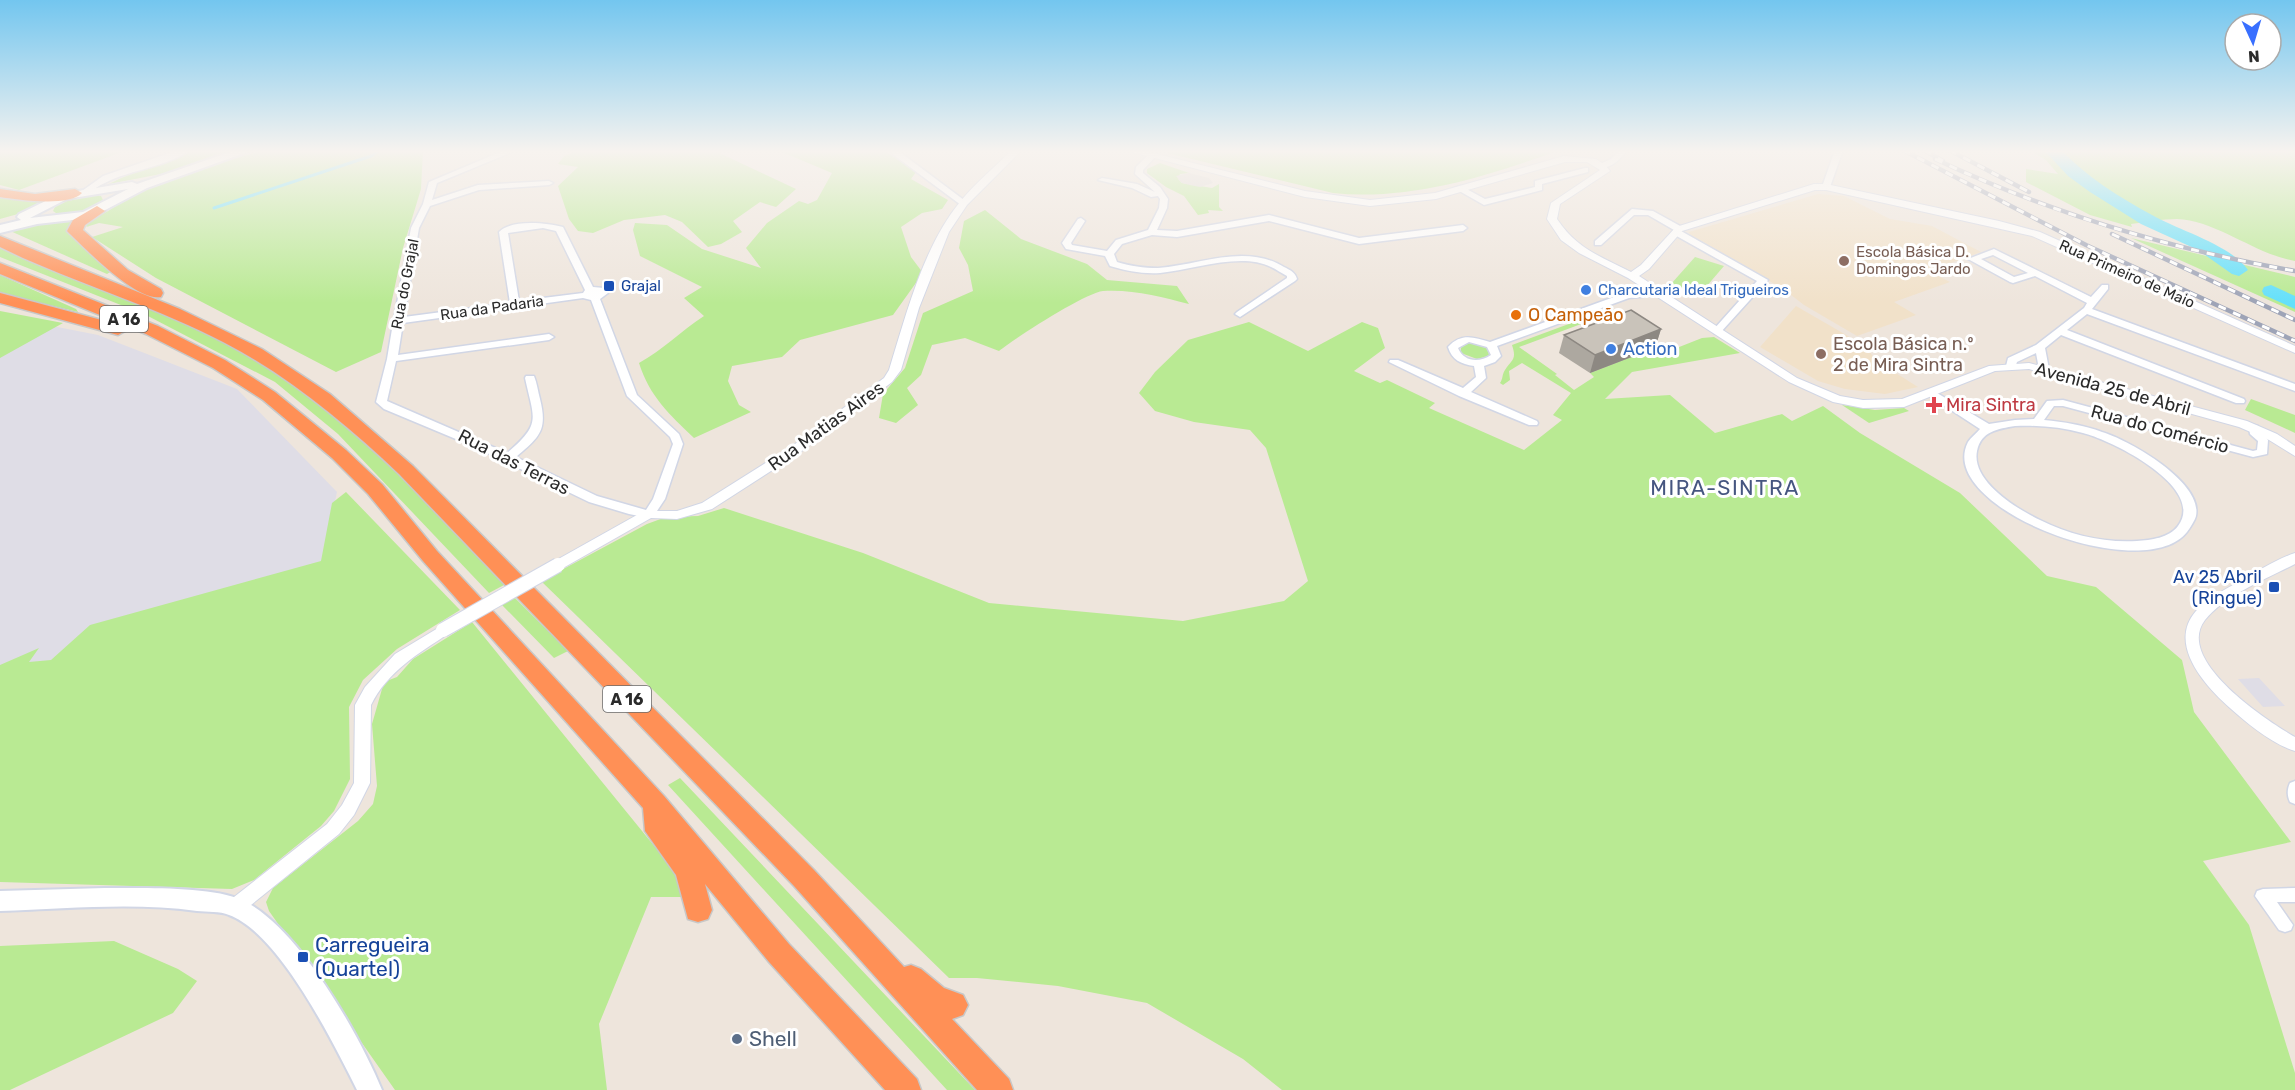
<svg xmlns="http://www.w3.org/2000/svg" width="2295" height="1090" viewBox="0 0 2295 1090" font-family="Rubik,sans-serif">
  <rect width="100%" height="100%" fill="#eee5dc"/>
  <path fill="#dfdde6" d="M 32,322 L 98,335 L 237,389 L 337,492 L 322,561 L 0,714 L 0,339 Z
    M 2259,678 L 2285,706 L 2263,707 L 2238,679 Z"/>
  <path fill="#f1e1c9" d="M 1818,194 L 1844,196 L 1890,219 L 1932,226 L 1981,252 L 1929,271 L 1950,282 L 1894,302 L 1916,315 L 1857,336 L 1804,305 L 1782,288 L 1691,237 L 1689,232 Z
    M 1796,306 L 1867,347 L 1875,360 L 1918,387 L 1885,394 L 1845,389 L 1818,381 L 1760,347 Z"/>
  <path fill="#b9ea93" d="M 0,150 L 127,150 L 19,190 L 0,185 Z
    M 196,150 L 237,150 L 166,173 L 109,184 C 137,169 167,163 196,150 Z
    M 265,150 L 423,150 L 421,189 L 403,248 L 381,352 L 336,372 L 156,278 L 92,237 L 123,227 L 99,223 L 86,227 C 91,217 99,217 108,211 C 155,178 211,165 265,150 Z
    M 579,150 L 713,150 L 796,189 L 776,207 L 760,202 L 733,221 L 742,232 L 721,244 L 708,247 L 682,222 L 665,215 L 624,220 L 593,233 L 578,231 L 569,219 L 558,186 L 578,167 L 558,164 L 564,156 Z
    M 777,150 L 884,150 L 916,172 L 911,179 L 948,200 L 942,209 L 922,213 L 901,227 L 911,257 L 923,273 L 893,315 L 800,340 L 782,357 L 732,366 L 728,381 L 739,405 L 751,412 L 694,438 C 669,414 650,397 639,363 C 663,350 681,331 704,316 L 684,298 L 702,287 L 640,256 L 633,230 L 635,223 L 667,225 L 702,249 L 761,268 L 746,248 L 767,223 L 799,201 L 808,204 L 817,200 L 832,173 Z
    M 1175,150 L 1560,150 C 1488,176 1410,201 1333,193 L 1167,153 Z
    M 2029,150 L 2295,150 L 2295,261 C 2254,254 2218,221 2177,219 C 2162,219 2146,222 2131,224 L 2132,227 L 2090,215 L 2026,182 L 2026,169 L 2058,174 L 2046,160 Z
    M 1160,163 L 1189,173 L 1180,174 L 1178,179 L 1182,183 L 1212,188 L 1219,184 L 1219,207 L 1223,211 L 1208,210 L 1209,213 L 1198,215 L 1184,196 L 1166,187 L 1147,173 L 1147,169 Z
    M 91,194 L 101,196 L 103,200 C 93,212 65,221 53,211 C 59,197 77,197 91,194 Z
    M 0,196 L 24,201 L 47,199 L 25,212 L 0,219 Z
    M 985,210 L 1021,239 L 1087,264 L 1107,280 L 1177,286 L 1189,304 C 1162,297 1132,289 1103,291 C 1085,293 1015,338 999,351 L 965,338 L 932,345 L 921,375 L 907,388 L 918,405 L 896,423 L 879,418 L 883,394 L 905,368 L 923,313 L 973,291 L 968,265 L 959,248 L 964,221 Z
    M 43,221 L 74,221 L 68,230 L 112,271 L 107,274 L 8,230 Z
    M 2131,238 L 2295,277 L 2295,312 Z
    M 0,248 C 95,292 198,319 286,378 C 368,434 435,514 504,585 L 489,593 L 338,434 L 275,382 L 146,315 L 0,257 Z
    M 1695,257 L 1724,266 L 1700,294 L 1671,284 Z
    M 0,275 L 76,309 L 78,312 L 0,293 Z
    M 0,311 L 63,323 L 0,358 Z
    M 1604,311 L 1608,314 L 1519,347 L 1557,374 L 1555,375 L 1574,390 L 1594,377 L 1590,373 L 1646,351 L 1650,353 L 1660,350 L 1664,353 L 1702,338 L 1714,337 L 1740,353 L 1632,372 L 1605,399 L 1670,395 L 1715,433 L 1782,414 L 1792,421 L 1823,406 L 1860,433 L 1960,493 L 2047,576 L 2096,587 L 2182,660 L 2194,712 L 2291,842 L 2203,861 L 2249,925 L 2295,1073 L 2295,1090 L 1282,1090 L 1243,1059 L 1147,1003 L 1058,986 L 977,978 L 949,978 L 541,581 L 647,524 L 666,517 L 698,516 L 724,508 L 863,553 L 989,603 L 1183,621 L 1284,601 L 1308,581 L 1266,448 L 1250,430 L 1194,422 L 1155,411 L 1139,393 L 1155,372 L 1188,340 L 1249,322 L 1308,351 L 1362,322 L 1378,328 L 1385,348 L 1354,371 L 1380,383 L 1387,380 L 1435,403 L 1429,408 L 1524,450 L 1562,420 L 1553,415 L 1571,393 L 1522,363 L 1509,371 L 1510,380 L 1503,385 L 1500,383 C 1503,379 1502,374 1505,370 C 1512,359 1517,360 1512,345 Z
    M 1474,342 L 1488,348 L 1489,356 L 1477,359 L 1461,353 L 1461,345 Z
    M 2251,399 L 2295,415 L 2295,433 L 2245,410 Z
    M 1842,405 L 1875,410 L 1904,408 L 1909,411 L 1869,423 Z
    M 346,492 L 460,610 L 397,649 L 363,680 L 349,707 L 350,779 L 334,811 L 321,826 L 254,880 L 232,889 L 0,882 L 0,665 L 39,648 L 29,662 L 51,660 L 90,625 L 321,561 L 332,503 Z
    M 514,597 L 568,651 L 554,658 L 502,605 Z
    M 472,622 L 677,874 L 685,897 L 651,897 L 599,1024 L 607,1090 L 395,1090 L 269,911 L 266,902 L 273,888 L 358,821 L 373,804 L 377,786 L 372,724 L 384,682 L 397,677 L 413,659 Z
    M 680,778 L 959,1073 L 975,1090 L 947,1090 L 668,785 Z
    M 114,941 L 178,969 L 197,981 L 173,1013 L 10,1090 L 0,1090 L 0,946 Z"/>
  <path fill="#ded8d3" d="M 1189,173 L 1209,178 L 1213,183 L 1200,187 L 1190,185 L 1182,183 L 1176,176 Z"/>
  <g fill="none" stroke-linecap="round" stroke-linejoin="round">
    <path stroke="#64e0fa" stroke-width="3" d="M 214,208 L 371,156 L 380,150"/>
    <path fill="#64e0fa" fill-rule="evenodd" d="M 2044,150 L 2061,150 C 2087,177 2119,197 2152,215 C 2178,230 2231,245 2248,270 L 2239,276 L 2232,274 L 2198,250 L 2141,224 L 2090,192 L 2068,176 Z
      M 2271,285 L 2295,296 L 2295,309 L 2264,295 L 2262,291 L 2264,287 Z"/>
    <defs>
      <path id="minor" d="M 178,150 L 190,150 C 160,171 119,169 89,193 L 82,191 L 103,176 Z
        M 505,150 L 517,150 L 437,183 L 432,200 L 478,185 L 549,181 L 553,183 L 549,185 L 479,190 L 430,206 L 419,228 L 404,317 L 510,303 L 499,232 C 512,219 546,223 563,227 L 593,287 L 604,288 L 608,293 L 600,299 L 637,395 L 679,434 L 683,444 L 665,499 L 653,517 L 649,518 L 629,514 L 589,502 L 475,447 L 384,409 L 376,402 L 387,359 L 393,323 L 392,321 L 394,319 L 411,228 L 423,204 L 429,182 ZM 543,228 L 556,231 L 585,290 L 583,293 L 519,301 L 508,233 ZM 583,298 L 591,300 L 627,396 L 670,437 L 673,444 L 653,499 L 646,510 L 597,496 L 516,457 C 539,437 548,431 540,399 C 538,392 537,383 534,376 L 526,376 L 525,378 C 534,420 542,423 507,453 L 387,401 L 396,361 L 549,340 L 554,337 L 549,334 L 398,355 L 403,323 Z
        M 887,150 L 897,150 L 968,203 L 961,205 Z
        M 1619,150 L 1628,150 C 1620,159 1612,168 1600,168 L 1600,164 L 1611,159 Z
        M 1835,150 L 1843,150 L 1830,187 L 1823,189 L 1822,187 Z
        M 1149,154 L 1156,156 L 1143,170 L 1143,173 L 1160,187 L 1168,199 L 1167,208 L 1157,230 L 1177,231 L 1269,215 L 1359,238 L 1463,225 L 1467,228 L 1463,231 L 1359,244 L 1269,221 L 1177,237 L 1152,235 L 1122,244 L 1114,254 L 1117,262 C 1131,266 1143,268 1158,268 C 1199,265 1246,243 1284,267 C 1290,270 1295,272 1297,279 L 1295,281 L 1240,317 L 1235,314 L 1237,312 L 1287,278 L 1287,276 C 1281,273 1276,269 1271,267 C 1241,252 1192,270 1160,273 C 1142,274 1127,271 1110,266 L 1105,256 L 1066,249 L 1062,243 L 1078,219 L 1081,218 L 1085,221 L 1071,243 L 1072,245 L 1107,251 L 1116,240 L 1148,230 L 1159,208 L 1160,199 L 1158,196 L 1151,197 L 1132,188 L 1098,180 L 1102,178 L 1137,184 L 1155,192 L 1135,174 L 1136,167 Z
        M 1585,168 L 1588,168 L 1588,172 L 1542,184 L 1542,190 L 1484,205 L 1454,188 L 1461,186 L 1485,199 L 1535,187 L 1535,181 Z
        M 1632,209 L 1653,211 L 1682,227 L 1683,229 L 1681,231 L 1768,280 L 1720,333 L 1714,333 L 1714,329 L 1757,281 L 1673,234 L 1672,232 L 1674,230 L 1648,215 L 1634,215 L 1601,245 L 1595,245 L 1595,241 Z
        M 1994,249 L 2091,297 L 2102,285 L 2108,285 L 2108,289 L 2092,309 L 2295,384 L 2295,391 L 2087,314 L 2067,330 L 2244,399 L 2245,401 L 2244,403 L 2236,403 L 2061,335 L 2045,348 L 2049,369 L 2048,371 L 2040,371 L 2039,369 L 2036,353 L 2017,362 L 2015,368 L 2007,368 L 2006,366 L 2008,358 L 2036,345 L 2084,308 L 2087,303 L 2035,276 L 2013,283 L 2010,282 L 1968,259 ZM 1993,255 L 2028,273 L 2014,277 L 1981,259 Z
        M 1658,290 L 1663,293 L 1661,295 L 1629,298 L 1497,346 L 1501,356 L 1495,362 L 1484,366 L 1486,378 L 1471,392 L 1537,421 L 1538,423 L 1537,425 L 1529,425 L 1459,396 L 1389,362 L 1390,360 L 1398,360 L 1463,388 L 1476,377 L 1474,366 C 1461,364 1452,360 1448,347 C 1461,333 1473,337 1490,342 L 1625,293 ZM 1469,342 L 1487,347 L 1491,355 C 1479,363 1464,362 1458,348 Z
        M 1932,390 L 1989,424 L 2015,420 L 2034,419 L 2047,401 L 2063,400 L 2253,451 L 2257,450 L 2258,441 L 2250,434 L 2249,428 L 2254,425 L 2258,426 L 2259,431 L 2268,440 L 2267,454 L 2253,457 L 2063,406 L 2054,406 L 2044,420 C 2064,422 2084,425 2102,432 C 2129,440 2203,482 2196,516 C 2195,520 2190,528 2187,532 C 2144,587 1934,508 1968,442 C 1971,437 1977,433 1980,429 L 1928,395 L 1927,393 L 1928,391 ZM 2015,426 C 2038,425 2061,427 2083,433 C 2111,440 2207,487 2178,526 C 2169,538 2151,540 2137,541 C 2104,543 2070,535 2040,520 C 2017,509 1971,481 1977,451 C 1981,431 1998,429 2015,426 Z
        M 2295,781 L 2295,804 L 2290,802 C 2287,796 2287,789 2290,783 Z
        M 2295,888 L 2295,902 L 2277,902 L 2293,925 L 2291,930 L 2285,932 L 2279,930 L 2255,896 L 2257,891 L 2263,889 Z"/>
      <path id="tertiary" d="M 1012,150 L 1022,150 L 967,205 L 949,232 L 919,308 L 901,370 L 892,382 L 799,453 L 712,509 L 677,519 L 651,518 L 563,568 L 553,568 L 551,565 L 553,562 L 644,511 L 677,511 L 702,503 L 791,447 L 884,378 L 889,370 C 906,315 923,247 960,202 C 975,183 995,167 1012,150 Z
        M 1124,150 L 1141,150 L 1305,191 L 1370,200 L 1435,193 L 1564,156 L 1596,159 L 1605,165 L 1610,171 L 1560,204 L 1557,219 C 1577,249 1600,256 1631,272 L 1641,265 L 1676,227 L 1814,184 L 1826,184 L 1999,221 L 2040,232 L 2295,346 L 2295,353 L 2032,236 L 1826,190 L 1815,190 L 1682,231 L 1649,269 L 1639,276 L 1797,378 L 1840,396 L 1863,400 L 1902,399 L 1989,366 L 2029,363 L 2247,421 L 2277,434 L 2295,446 L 2295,456 L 2269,440 L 2239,427 L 2029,369 L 1995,371 L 1904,407 L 1863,408 L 1833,402 L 1789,382 L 1628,278 L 1579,253 L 1561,240 L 1547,219 L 1551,203 L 1600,170 L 1587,162 L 1565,162 L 1436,199 L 1370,206 L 1305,197 Z
        M 2295,553 L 2295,564 C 2268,578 2224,596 2205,620 C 2174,660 2267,721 2295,737 L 2295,751 C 2272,744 2248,724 2230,708 C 2205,686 2167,644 2196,611 C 2208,598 2226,589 2242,580 C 2258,571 2277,559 2295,553 Z
        M 443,625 L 448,626 L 450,630 L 448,634 C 419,653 387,672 371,705 L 370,783 L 354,815 L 339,834 L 241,913 L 235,915 L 229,913 L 226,907 L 229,901 L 327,824 L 342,805 L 354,783 L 355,705 L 365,687 L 395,654 Z"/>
      <path id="secondary" d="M 236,150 L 253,150 L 147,188 L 90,218 L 37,224 L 0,233 L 0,225 L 21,220 L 17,217 L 19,214 L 60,194 L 132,182 L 137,184 ZM 128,189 L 83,212 L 30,218 L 67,199 Z
        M 105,888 C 140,888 212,886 242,900 C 298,926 359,1034 382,1090 L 357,1090 C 334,1044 279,933 229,915 C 220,911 207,912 197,911 C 132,902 65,909 0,911 L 0,891 Z"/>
      <path id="motorway" d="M 0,189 L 35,194 L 75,189 L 82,193 C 69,207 19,200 0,197 Z
        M 97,206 L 105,211 L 85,225 L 83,230 L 128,270 L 161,289 L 163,293 L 161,297 C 137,302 87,250 70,234 L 67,231 L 73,220 Z
        M 0,236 L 180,309 L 262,349 L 330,394 L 413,466 L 814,870 L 904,967 L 911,965 L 921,969 L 944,988 L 963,995 L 968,1005 L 963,1015 L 952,1019 L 1009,1079 L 1013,1090 L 977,1090 L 794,886 L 399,474 C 346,424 290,377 225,343 C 160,309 89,287 23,258 L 0,247 Z
        M 0,263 L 158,326 L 225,360 L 275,392 L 346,450 L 382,484 L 437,551 L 664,796 L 789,944 L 917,1079 L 921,1090 L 885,1090 L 769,962 L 705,884 L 712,910 L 708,919 L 698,922 L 688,919 L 676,875 L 645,831 L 643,808 L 423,561 L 368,494 L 332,458 L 263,400 L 213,368 L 146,334 L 0,274 Z
        M 0,293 L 124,326 L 127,330 L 118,335 L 0,303 Z"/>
    </defs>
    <use href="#minor" stroke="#d1d6e5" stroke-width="3"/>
    <use href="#tertiary" stroke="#d1d6e5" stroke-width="2"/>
    <use href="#secondary" stroke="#d1d6e5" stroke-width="4"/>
    <use href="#motorway" stroke="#c8c8c8" stroke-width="3"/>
    <use href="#minor" fill="#fff" fill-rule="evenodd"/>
    <use href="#tertiary" fill="#fff" fill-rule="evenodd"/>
    <use href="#secondary" fill="#fff" fill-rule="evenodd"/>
    <use href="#motorway" fill="#ff9056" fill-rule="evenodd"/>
    <defs>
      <path id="rail" d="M 1903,150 L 2086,245 L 2295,341
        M 1924,150 L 1943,161
        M 1949,150 L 2029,192
        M 1935,159 C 2050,213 2169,249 2295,271
        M 2112,234 L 2295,320"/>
    </defs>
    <use href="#rail" stroke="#9ea4b7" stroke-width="4.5"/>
    <use href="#rail" stroke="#fff" stroke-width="3" stroke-dasharray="8" stroke-linecap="butt"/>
    <defs>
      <path id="tertiary-bridge" d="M 443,630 L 558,565"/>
    </defs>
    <use href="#tertiary-bridge" stroke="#d1d6e5" stroke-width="16" stroke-linecap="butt"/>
    <use href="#tertiary-bridge" stroke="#fff" stroke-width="14"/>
  </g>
  <path fill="#ada8a0" d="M 1661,329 L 1655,348 L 1590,373 L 1559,353 L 1564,335 Z"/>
  <path fill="#8d8882" d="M 1661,329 L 1655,348 L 1590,373 L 1595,355 Z"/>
  <path fill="#c9c3ba" stroke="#8d8882" stroke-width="1.5" d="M 1631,310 L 1661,329 L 1595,355 L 1564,335 Z"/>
  <linearGradient id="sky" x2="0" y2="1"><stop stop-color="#73c6ef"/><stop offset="0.5" stop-color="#f7f3ef"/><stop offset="1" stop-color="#f7f3ef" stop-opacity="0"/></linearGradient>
  <rect width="2295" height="303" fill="url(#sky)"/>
  <g fill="#8d6e63" stroke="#fff" stroke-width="2">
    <circle cx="1844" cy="261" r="6"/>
    <circle cx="1821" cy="354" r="6"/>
  </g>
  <g fill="#1a4fb4" stroke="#fff" stroke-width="2">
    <rect x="603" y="280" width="12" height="12" rx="3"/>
    <rect x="2268" y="581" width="12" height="12" rx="3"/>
    <rect x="297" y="951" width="12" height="12" rx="3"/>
  </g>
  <g fill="#3f7fe0" stroke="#fff" stroke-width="2">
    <circle cx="1586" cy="290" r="6"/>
    <circle cx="1611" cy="349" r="6"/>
  </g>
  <circle fill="#e8710a" stroke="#fff" stroke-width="2" cx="1516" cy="315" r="6"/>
  <path fill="#e0444e" stroke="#fff" stroke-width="2" d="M1931 396h6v6h6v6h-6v6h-6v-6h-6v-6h6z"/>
  <circle fill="#5c6f8a" stroke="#fff" stroke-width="2" cx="737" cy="1039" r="6"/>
  <g text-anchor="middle" stroke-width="6" stroke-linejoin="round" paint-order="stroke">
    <g font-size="15" fill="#785e54" stroke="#fff" text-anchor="start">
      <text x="1856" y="257">Escola Básica D.<tspan x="1856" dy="17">Domingos Jardo</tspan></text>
    </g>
    <g font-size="15" fill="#2b2b2b" stroke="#fff">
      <text transform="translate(2127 274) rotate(24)" y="5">Rua Primeiro de Maio</text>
      <text transform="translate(405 284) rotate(-79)" y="5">Rua do Grajal</text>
      <text transform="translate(492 308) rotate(-8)" y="5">Rua da Padaria</text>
    </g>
    <g font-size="15" fill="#164399" stroke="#fff" text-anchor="start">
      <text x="621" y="291">Grajal</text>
    </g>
    <g font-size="15" fill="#366cbe" stroke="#fff" text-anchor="start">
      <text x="1598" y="295">Charcutaria Ideal Trigueiros</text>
    </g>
    <g fill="#fff" stroke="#6b6b6b" stroke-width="1.5">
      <rect x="100" y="306" width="48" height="26" rx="4.5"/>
      <rect x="603" y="686" width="48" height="26" rx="4.5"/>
    </g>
    <g font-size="16" font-weight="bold" fill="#2b2b2b">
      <text x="124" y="325">A 16</text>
      <text x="627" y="705">A 16</text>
    </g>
    <g font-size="18" fill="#c56008" stroke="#fff" text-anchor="start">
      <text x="1528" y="321">O Campeão</text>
    </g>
    <g font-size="18" fill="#785e54" stroke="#fff" text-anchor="start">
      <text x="1833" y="350">Escola Básica n.º<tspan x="1833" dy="21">2 de Mira Sintra</tspan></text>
    </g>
    <g font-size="18" fill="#366cbe" stroke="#fff" text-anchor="start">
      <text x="1623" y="355">Action</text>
    </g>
    <g font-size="18" fill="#2b2b2b" stroke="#fff">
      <text transform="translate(2113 389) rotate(15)" y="6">Avenida 25 de Abril</text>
      <text transform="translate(826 426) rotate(-36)" y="6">Rua Matias Aires</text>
      <text transform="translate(2160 429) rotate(15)" y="6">Rua do Comércio</text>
      <text transform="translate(514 462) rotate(27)" y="6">Rua das Terras</text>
    </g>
    <g font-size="18" fill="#be3a42" stroke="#fff" text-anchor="start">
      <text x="1946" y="411">Mira Sintra</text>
    </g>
    <g font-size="18" fill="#164399" stroke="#fff" text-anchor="end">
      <text x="2262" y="583">Av 25 Abril<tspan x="2262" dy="21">(Ringue)</tspan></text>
    </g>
    <g font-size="21" letter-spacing="1.5" fill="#465680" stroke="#fff">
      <text x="1725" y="495">MIRA-SINTRA</text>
    </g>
    <g font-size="21" fill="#164399" stroke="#fff" text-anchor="start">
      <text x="315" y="952">Carregueira<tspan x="315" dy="24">(Quartel)</tspan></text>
    </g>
    <g font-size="21" fill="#4e5e75" stroke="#fff" text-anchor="start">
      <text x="749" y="1046">Shell</text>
    </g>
  </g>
  <g transform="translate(2253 42) rotate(176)"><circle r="28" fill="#ffffff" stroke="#aaaaaa" stroke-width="1.5"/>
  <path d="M0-4.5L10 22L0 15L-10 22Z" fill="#386fff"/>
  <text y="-9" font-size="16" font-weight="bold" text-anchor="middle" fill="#2b2b2b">N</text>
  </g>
</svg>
